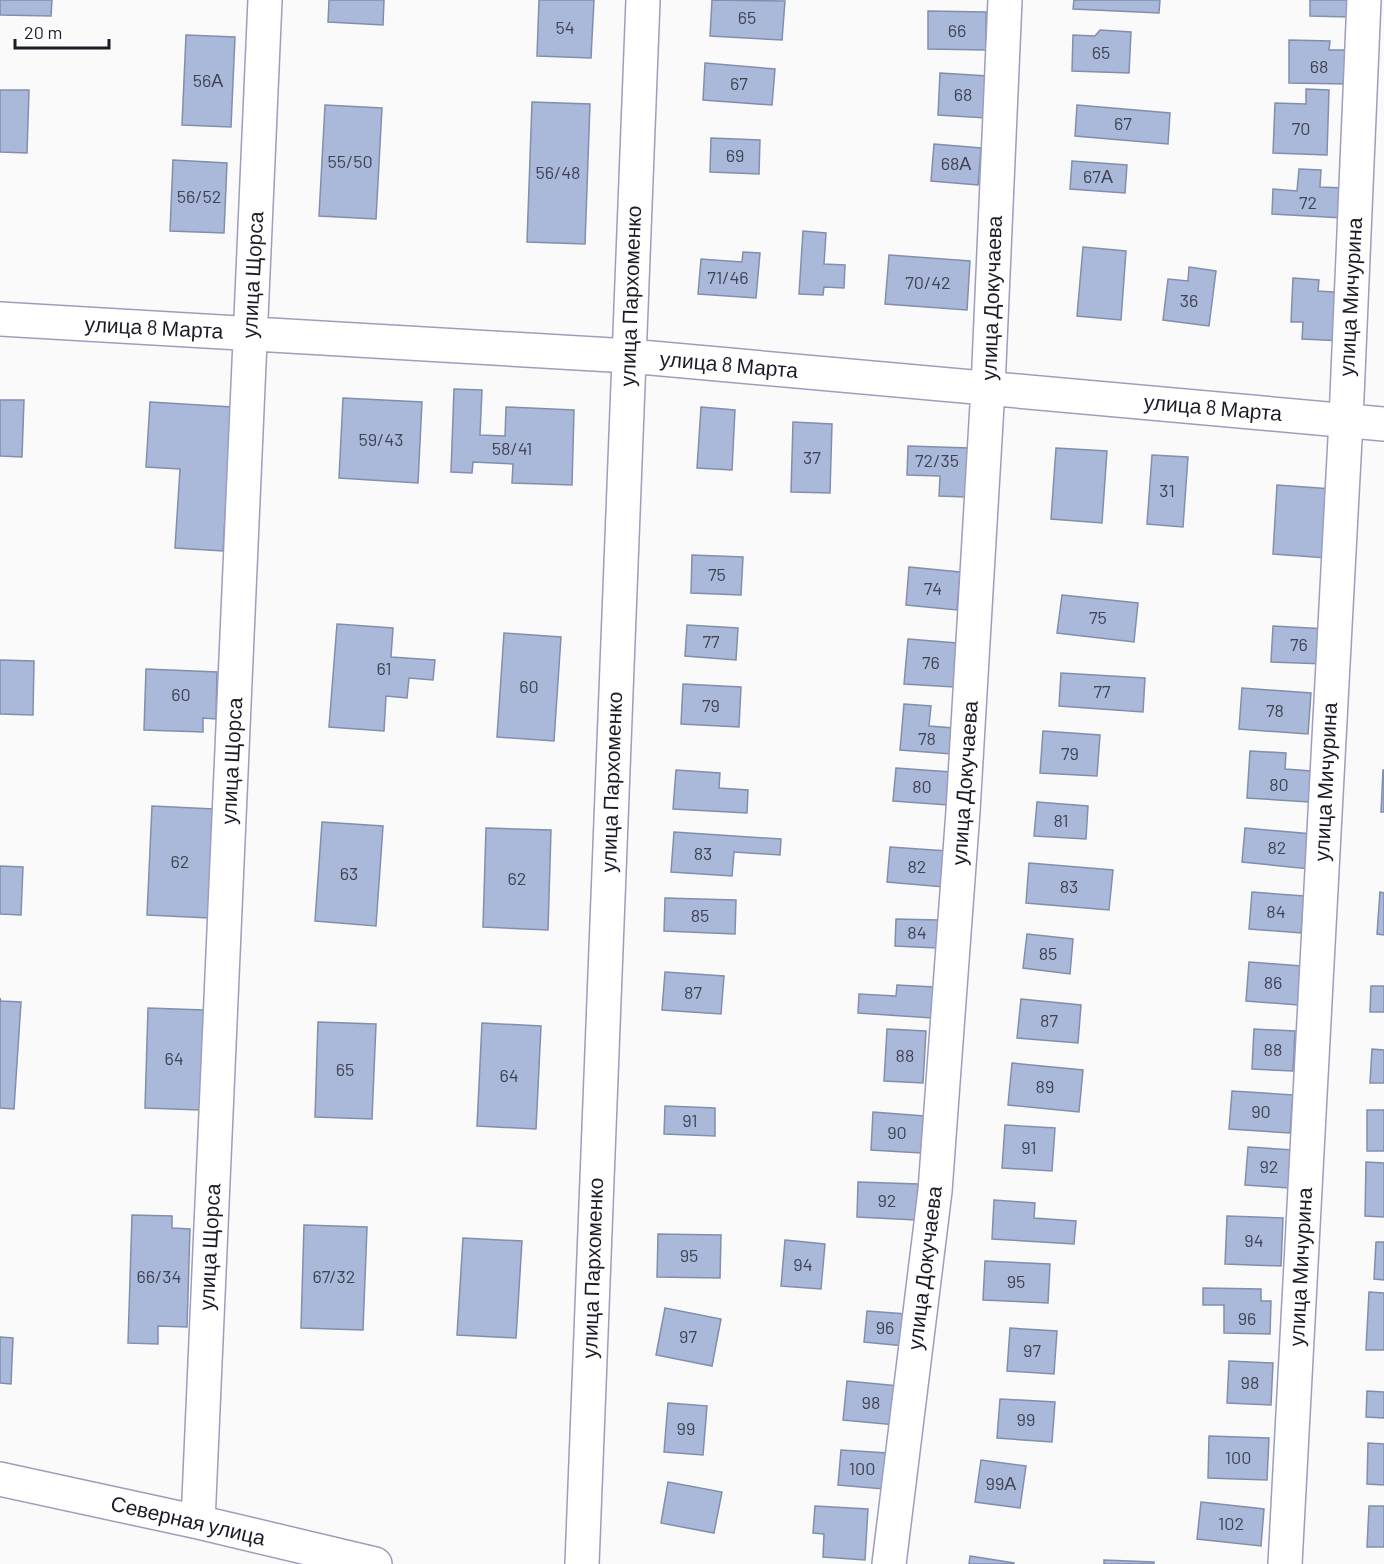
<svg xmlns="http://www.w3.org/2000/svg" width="1384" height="1564" viewBox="0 0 1384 1564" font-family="Barlow,sans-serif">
  <rect width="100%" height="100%" fill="#fafafa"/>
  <path fill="#aab9d9" stroke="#818fad" stroke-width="1.5" d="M 0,0 L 52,0 L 51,16 L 0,15 Z
    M 329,0 L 384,0 L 383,25 L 328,22 Z
    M 539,0 L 594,0 L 591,58 L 537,56 Z
    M 712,0 L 785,1 L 782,40 L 710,36 Z
    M 1074,0 L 1160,0 L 1159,13 L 1073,9 Z
    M 1310,0 L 1351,0 L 1350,17 L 1310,16 Z
    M 928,11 L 986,12 L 986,50 L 928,49 Z
    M 1100,30 L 1131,32 L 1129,73 L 1072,71 L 1073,35 L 1095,36 Z
    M 186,35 L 235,37 L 231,127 L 182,125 Z
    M 1289,40 L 1330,41 L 1329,50 L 1350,50 L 1349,84 L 1289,83 Z
    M 705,63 L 775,69 L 772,105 L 703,100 Z
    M 940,73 L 988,76 L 986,118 L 938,115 Z
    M 1306,89 L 1329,90 L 1327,155 L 1273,153 L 1275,103 L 1306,104 Z
    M 0,90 L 29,90 L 27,153 L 0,152 Z
    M 532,102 L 590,104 L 585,244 L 527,242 Z
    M 325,105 L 382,108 L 376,219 L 319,216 Z
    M 1077,105 L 1170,113 L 1168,144 L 1075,136 Z
    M 711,138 L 760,140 L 759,174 L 710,172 Z
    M 934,144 L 981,148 L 978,185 L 931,181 Z
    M 173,160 L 227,163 L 224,233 L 170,231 Z
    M 1072,161 L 1127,165 L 1125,193 L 1070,189 Z
    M 1299,169 L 1321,170 L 1320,187 L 1344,188 L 1343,218 L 1272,214 L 1273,189 L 1297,191 Z
    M 803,231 L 826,233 L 824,264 L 845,265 L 844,288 L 824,287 L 823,295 L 799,294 Z
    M 1083,247 L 1126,251 L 1121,320 L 1077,316 Z
    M 743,252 L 760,253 L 756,298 L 698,294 L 701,259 L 742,262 Z
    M 889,255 L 970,261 L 967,310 L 885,304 Z
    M 1189,267 L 1216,271 L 1209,326 L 1163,320 L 1168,279 L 1188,281 Z
    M 1293,278 L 1319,280 L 1318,291 L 1347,293 L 1344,341 L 1302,339 L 1303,322 L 1291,322 Z
    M 454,389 L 482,390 L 480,435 L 505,436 L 506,407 L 574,410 L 572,485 L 512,483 L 513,464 L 473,462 L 472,473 L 451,472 Z
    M 343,398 L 422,402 L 418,483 L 339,478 Z
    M 0,400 L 24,400 L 22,457 L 0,456 Z
    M 150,402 L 232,407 L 223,551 L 175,548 L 180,469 L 146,467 Z
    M 701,407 L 735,410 L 732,470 L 697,468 Z
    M 793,422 L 832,424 L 830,493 L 791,492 Z
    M 908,446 L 968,448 L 965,497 L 939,496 L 940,476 L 907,475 Z
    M 1056,448 L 1107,451 L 1102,523 L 1051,519 Z
    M 1152,455 L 1188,457 L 1183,527 L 1147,524 Z
    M 1277,485 L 1332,489 L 1327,558 L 1273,554 Z
    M 692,555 L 743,557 L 741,595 L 691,593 Z
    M 909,567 L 960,572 L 957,610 L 906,605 Z
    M 1062,595 L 1138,603 L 1134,642 L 1057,633 Z
    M 337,624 L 393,628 L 391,657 L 435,660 L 433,680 L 409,678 L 407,698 L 386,696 L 384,731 L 329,727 Z
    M 687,625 L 738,628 L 736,660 L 685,656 Z
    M 1273,626 L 1327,629 L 1325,664 L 1271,662 Z
    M 504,633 L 561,637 L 554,741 L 497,737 Z
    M 908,639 L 957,643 L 954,687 L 904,684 Z
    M 0,660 L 34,661 L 33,715 L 0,714 Z
    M 146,669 L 217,672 L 216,719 L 203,718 L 203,732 L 144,730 Z
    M 1061,673 L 1145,678 L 1143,712 L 1059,706 Z
    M 683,684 L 741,687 L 739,727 L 681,724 Z
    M 1242,688 L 1311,693 L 1308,734 L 1239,729 Z
    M 904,704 L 931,706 L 929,726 L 954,728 L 952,754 L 900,750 Z
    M 1043,731 L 1100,735 L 1097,776 L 1040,773 Z
    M 1250,751 L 1286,753 L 1285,769 L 1311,771 L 1309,802 L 1247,798 Z
    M 896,768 L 951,772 L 948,805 L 893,801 Z
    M 676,770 L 720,773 L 719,788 L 748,790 L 747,813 L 673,809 Z
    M 1383,770 L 1384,770 L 1384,812 L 1381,812 Z
    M 1037,802 L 1088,806 L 1086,839 L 1034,836 Z
    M 152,806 L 214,809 L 209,918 L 147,915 Z
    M 322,822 L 383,826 L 376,926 L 315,921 Z
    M 486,828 L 551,830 L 548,930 L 483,927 Z
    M 1245,828 L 1313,834 L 1310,869 L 1242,862 Z
    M 674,832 L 781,839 L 780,855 L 734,852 L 732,876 L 671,872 Z
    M 890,847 L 947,851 L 944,887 L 887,882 Z
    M 1029,863 L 1113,870 L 1109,910 L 1026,903 Z
    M 0,866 L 23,867 L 21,915 L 0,914 Z
    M 1252,892 L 1304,896 L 1301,933 L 1249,929 Z
    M 1380,892 L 1384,893 L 1384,935 L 1377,934 Z
    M 665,898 L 736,900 L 735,934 L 664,931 Z
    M 896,919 L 938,920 L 937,948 L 895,946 Z
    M 1027,934 L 1073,939 L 1070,974 L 1023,968 Z
    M 1249,962 L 1301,966 L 1298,1005 L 1246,1001 Z
    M 665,972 L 724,976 L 721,1014 L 662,1010 Z
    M 897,985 L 934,987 L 932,1018 L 858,1013 L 859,994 L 896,996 Z
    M 1371,986 L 1384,986 L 1384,1012 L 1370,1012 Z
    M 0,998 L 1,1001 L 21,1002 L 14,1109 L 0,1108 Z
    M 1021,999 L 1081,1005 L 1078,1043 L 1017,1038 Z
    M 148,1008 L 204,1010 L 200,1110 L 145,1108 Z
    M 318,1022 L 376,1024 L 372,1119 L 315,1117 Z
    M 482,1023 L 541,1026 L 536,1129 L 477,1126 Z
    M 887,1029 L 926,1031 L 923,1083 L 884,1081 Z
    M 1254,1029 L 1295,1031 L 1293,1071 L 1252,1069 Z
    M 1372,1049 L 1384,1050 L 1384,1083 L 1370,1083 Z
    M 1012,1063 L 1083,1070 L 1079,1112 L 1008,1105 Z
    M 1232,1091 L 1293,1095 L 1290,1133 L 1229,1129 Z
    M 665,1106 L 715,1108 L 715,1136 L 664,1134 Z
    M 1367,1110 L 1384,1110 L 1384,1151 L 1367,1151 Z
    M 873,1112 L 924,1116 L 921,1153 L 871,1150 Z
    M 1005,1125 L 1055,1128 L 1052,1171 L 1002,1168 Z
    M 1248,1147 L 1293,1150 L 1289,1188 L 1245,1185 Z
    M 1366,1162 L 1384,1163 L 1384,1217 L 1365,1216 Z
    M 858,1182 L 918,1184 L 916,1220 L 857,1217 Z
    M 994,1200 L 1035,1203 L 1034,1218 L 1076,1221 L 1074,1244 L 992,1239 Z
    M 132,1215 L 172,1216 L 172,1228 L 190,1229 L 187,1327 L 158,1326 L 158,1344 L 128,1343 Z
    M 1227,1216 L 1283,1218 L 1281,1266 L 1225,1264 Z
    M 304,1225 L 367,1227 L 363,1330 L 301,1328 Z
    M 658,1234 L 721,1235 L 720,1278 L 657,1277 Z
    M 463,1238 L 522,1241 L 516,1338 L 457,1335 Z
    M 785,1240 L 825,1244 L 821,1289 L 781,1286 Z
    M 1376,1242 L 1384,1242 L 1384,1280 L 1374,1279 Z
    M 985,1261 L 1050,1264 L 1048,1303 L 983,1300 Z
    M 1203,1288 L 1261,1289 L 1261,1301 L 1271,1301 L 1270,1334 L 1224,1333 L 1224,1305 L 1203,1305 Z
    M 1369,1292 L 1384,1293 L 1384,1350 L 1366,1350 Z
    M 665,1308 L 721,1319 L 712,1366 L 656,1355 Z
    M 867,1311 L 907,1314 L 904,1346 L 864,1342 Z
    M 1010,1328 L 1057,1331 L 1054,1374 L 1007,1371 Z
    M 0,1337 L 13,1338 L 11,1384 L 0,1383 Z
    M 1229,1361 L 1273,1363 L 1271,1405 L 1227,1403 Z
    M 847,1381 L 899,1386 L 896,1425 L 843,1420 Z
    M 1367,1391 L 1384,1392 L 1384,1418 L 1366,1417 Z
    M 1000,1399 L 1055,1402 L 1052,1442 L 997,1438 Z
    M 668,1403 L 707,1406 L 703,1455 L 664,1452 Z
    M 1209,1436 L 1269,1438 L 1267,1480 L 1208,1478 Z
    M 1368,1443 L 1384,1444 L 1384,1485 L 1367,1484 Z
    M 841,1450 L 887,1453 L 884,1489 L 838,1485 Z
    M 981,1460 L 1026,1466 L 1020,1508 L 975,1502 Z
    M 668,1482 L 722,1492 L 714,1533 L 661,1523 Z
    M 1201,1502 L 1264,1509 L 1261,1546 L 1197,1539 Z
    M 815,1506 L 868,1509 L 865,1560 L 823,1557 L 824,1534 L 813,1533 Z
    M 1369,1506 L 1384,1506 L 1384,1547 L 1367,1547 Z
    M 970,1556 L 1014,1563 L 1014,1564 L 969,1564 Z
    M 1104,1560 L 1154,1562 L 1154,1564 L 1104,1564 Z"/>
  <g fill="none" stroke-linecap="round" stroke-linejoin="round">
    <defs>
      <path id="minor" d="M 0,319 L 629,356 L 1384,424
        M 0,1479 L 198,1522 L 375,1564
        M 198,1522 L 265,0
        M 582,1564 L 643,0
        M 889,1564 L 935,1191 L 963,811 L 988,388 L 1005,0
        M 1285,1564 L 1346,420 L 1364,0"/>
    </defs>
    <use href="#minor" stroke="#9d9dbe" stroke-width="36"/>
    <use href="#minor" stroke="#fff" stroke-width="33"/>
  </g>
  <g text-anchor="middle" stroke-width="4.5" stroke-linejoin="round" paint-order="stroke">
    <g font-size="18" fill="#404354">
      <text x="747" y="24">65</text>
      <text x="565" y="34">54</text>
      <text x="957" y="37">66</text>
      <text x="1101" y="59">65</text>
      <text x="1319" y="73">68</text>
      <text x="208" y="87">56А</text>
      <text x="739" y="90">67</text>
      <text x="963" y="101">68</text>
      <text x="1123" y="130">67</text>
      <text x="1301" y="135">70</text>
      <text x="735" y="162">69</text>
      <text x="350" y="168">55/50</text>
      <text x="956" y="170">68А</text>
      <text x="558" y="179">56/48</text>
      <text x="1098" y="183">67А</text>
      <text x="199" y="203">56/52</text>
      <text x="1308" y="209">72</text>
      <text x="728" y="284">71/46</text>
      <text x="928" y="289">70/42</text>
      <text x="1189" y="307">36</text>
      <text x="381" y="446">59/43</text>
      <text x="512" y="455">58/41</text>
      <text x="812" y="464">37</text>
      <text x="937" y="467">72/35</text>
      <text x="1167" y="497">31</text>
      <text x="717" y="581">75</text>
      <text x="933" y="595">74</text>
      <text x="1098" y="624">75</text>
      <text x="711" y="648">77</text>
      <text x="1299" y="651">76</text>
      <text x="931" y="669">76</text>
      <text x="384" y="675">61</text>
      <text x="529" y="693">60</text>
      <text x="1102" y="698">77</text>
      <text x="181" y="701">60</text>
      <text x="711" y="712">79</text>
      <text x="1275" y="717">78</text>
      <text x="927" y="745">78</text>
      <text x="1070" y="760">79</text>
      <text x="1279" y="791">80</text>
      <text x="922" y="793">80</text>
      <text x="1061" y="827">81</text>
      <text x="1277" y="854">82</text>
      <text x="703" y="860">83</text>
      <text x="180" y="868">62</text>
      <text x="917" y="873">82</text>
      <text x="349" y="880">63</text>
      <text x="517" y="885">62</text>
      <text x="1069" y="893">83</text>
      <text x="1276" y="918">84</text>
      <text x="700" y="922">85</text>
      <text x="917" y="939">84</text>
      <text x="1048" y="960">85</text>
      <text x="1273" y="989">86</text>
      <text x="693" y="999">87</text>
      <text x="1049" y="1027">87</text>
      <text x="1273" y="1056">88</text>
      <text x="905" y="1062">88</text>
      <text x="174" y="1065">64</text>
      <text x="345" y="1076">65</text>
      <text x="509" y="1082">64</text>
      <text x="1045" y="1093">89</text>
      <text x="1261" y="1118">90</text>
      <text x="690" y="1127">91</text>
      <text x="897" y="1139">90</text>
      <text x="1029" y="1154">91</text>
      <text x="1269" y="1173">92</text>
      <text x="887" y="1207">92</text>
      <text x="1254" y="1247">94</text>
      <text x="689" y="1262">95</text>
      <text x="803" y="1271">94</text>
      <text x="159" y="1283">66/34</text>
      <text x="334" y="1283">67/32</text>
      <text x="1016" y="1288">95</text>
      <text x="1247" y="1325">96</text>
      <text x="885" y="1334">96</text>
      <text x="688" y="1343">97</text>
      <text x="1032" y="1357">97</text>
      <text x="1250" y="1389">98</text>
      <text x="871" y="1409">98</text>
      <text x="1026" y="1426">99</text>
      <text x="686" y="1435">99</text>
      <text x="1238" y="1464">100</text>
      <text x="862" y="1475">100</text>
      <text x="1001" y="1490">99А</text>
      <text x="1231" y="1530">102</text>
    </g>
    <g font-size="21" fill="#1c1c28" stroke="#fff">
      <text transform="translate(253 275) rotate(-87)" y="7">улица Щорса</text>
      <text transform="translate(631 296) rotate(-88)" y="7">улица Пархоменко</text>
      <text transform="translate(1351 297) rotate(-87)" y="7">улица Мичурина</text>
      <text transform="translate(992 298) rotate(-88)" y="7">улица Докучаева</text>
      <text transform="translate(154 328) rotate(3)" y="7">улица 8 Марта</text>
      <text transform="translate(729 365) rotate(5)" y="7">улица 8 Марта</text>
      <text transform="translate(1213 408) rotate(5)" y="7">улица 8 Марта</text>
      <text transform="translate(232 761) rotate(-87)" y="7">улица Щорса</text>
      <text transform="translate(612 782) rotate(-88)" y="7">улица Пархоменко</text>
      <text transform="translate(1326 782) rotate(-87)" y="7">улица Мичурина</text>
      <text transform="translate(965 783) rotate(-86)" y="7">улица Докучаева</text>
      <text transform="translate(210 1247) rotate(-87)" y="7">улица Щорса</text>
      <text transform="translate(1301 1267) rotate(-87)" y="7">улица Мичурина</text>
      <text transform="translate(593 1268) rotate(-88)" y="7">улица Пархоменко</text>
      <text transform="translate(925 1268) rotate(-83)" y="7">улица Докучаева</text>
      <text transform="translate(188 1521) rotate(13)" y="7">Северная улица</text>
    </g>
  </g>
  <path d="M15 39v9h94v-9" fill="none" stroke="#1c1c28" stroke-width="3"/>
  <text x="24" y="39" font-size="18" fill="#1c1c28" stroke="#ffffff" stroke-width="4.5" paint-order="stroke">20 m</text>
</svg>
